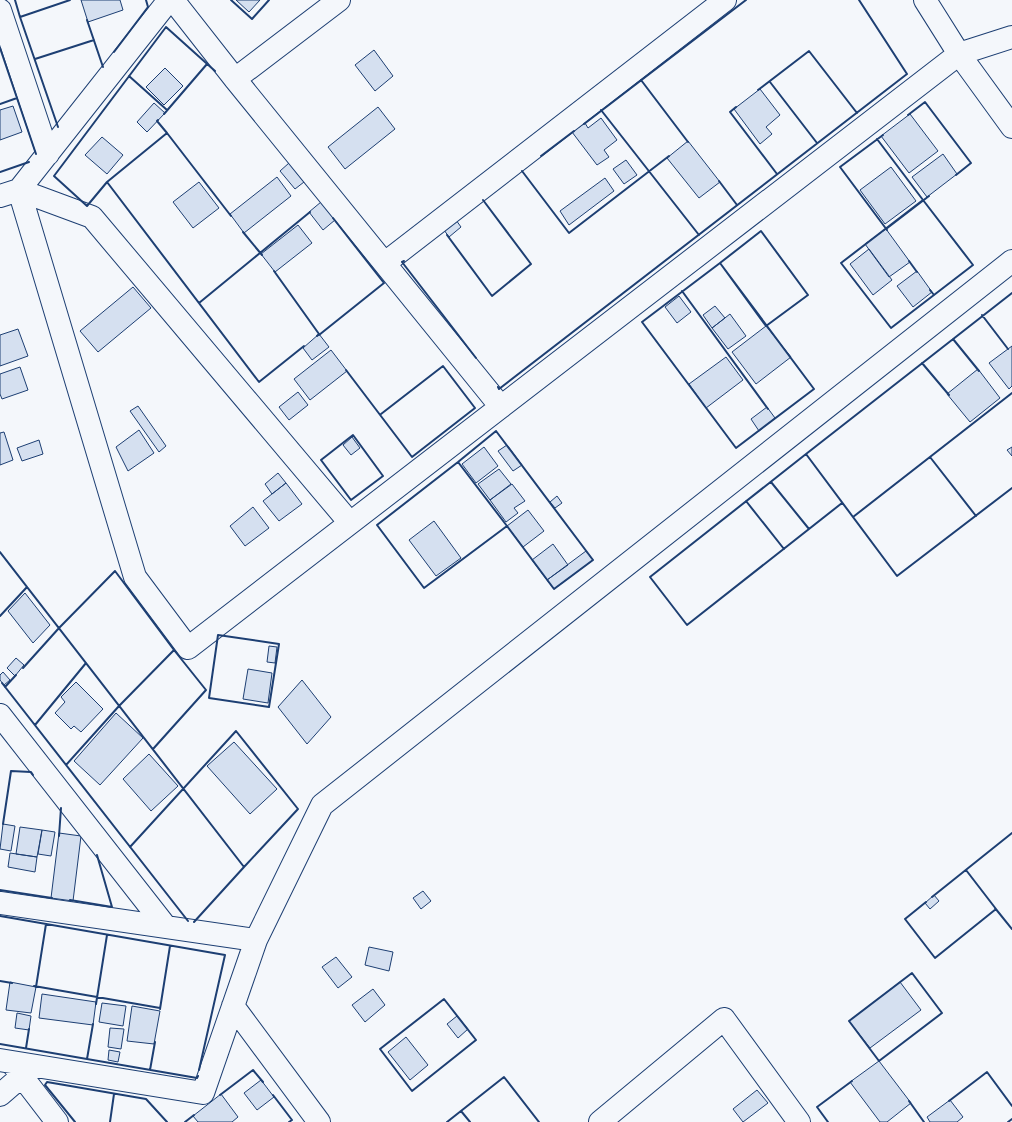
<svg xmlns="http://www.w3.org/2000/svg" width="1012" height="1122" viewBox="0 0 1012 1122" font-family="'Fira Sans Condensed',sans-serif">
  <rect width="100%" height="100%" fill="#f4f7fb"/>
  <path fill="#d5e0f0" stroke="#1d3f73" d="M 81,0 L 120,0 L 123,10 L 88,22 Z
    M 236,0 L 260,0 L 249,12 Z
    M 374,50 L 393,76 L 375,91 L 355,65 Z
    M 165,68 L 183,86 L 164,105 L 146,87 Z
    M 760,89 L 780,115 L 766,127 L 772,134 L 760,144 L 734,109 Z
    M 154,103 L 165,113 L 147,132 L 137,122 Z
    M 13,106 L 22,132 L 0,140 L 0,110 Z
    M 378,107 L 395,129 L 345,169 L 328,147 Z
    M 910,114 L 938,151 L 909,173 L 881,136 Z
    M 601,118 L 617,140 L 604,150 L 609,157 L 597,165 L 572,132 L 585,123 L 588,128 Z
    M 102,137 L 123,155 L 107,174 L 85,155 Z
    M 688,141 L 720,182 L 699,198 L 667,158 Z
    M 943,154 L 957,174 L 927,197 L 912,177 Z
    M 626,160 L 637,175 L 624,184 L 613,169 Z
    M 289,163 L 304,182 L 295,189 L 280,171 Z
    M 891,167 L 916,201 L 885,224 L 860,190 Z
    M 277,177 L 291,196 L 244,233 L 230,214 Z
    M 605,178 L 614,191 L 569,225 L 560,211 Z
    M 199,182 L 219,208 L 193,228 L 173,202 Z
    M 321,202 L 335,220 L 323,230 L 309,212 Z
    M 456,220 L 461,227 L 449,237 L 444,230 Z
    M 298,225 L 312,243 L 275,272 L 261,254 Z
    M 886,229 L 910,262 L 889,277 L 865,244 Z
    M 869,249 L 892,280 L 873,295 L 850,264 Z
    M 917,271 L 932,292 L 913,307 L 897,286 Z
    M 133,287 L 151,308 L 98,352 L 80,331 Z
    M 679,296 L 691,312 L 677,323 L 665,307 Z
    M 715,306 L 725,318 L 712,328 L 703,315 Z
    M 730,314 L 746,336 L 728,349 L 712,328 Z
    M 766,326 L 791,357 L 756,384 L 732,352 Z
    M 18,329 L 28,356 L 0,366 L 0,335 Z
    M 319,334 L 329,347 L 312,360 L 303,348 Z
    M 1012,346 L 1012,386 L 1009,389 L 989,363 Z
    M 331,350 L 347,371 L 310,400 L 294,379 Z
    M 726,357 L 743,380 L 706,408 L 689,384 Z
    M 20,367 L 28,390 L 2,399 L 0,394 L 0,374 Z
    M 978,369 L 1000,398 L 970,422 L 947,394 Z
    M 298,392 L 308,405 L 289,420 L 279,407 Z
    M 138,406 L 166,446 L 159,452 L 130,411 Z
    M 767,407 L 775,418 L 759,431 L 751,419 Z
    M 139,430 L 154,453 L 128,471 L 116,447 Z
    M 4,432 L 13,460 L 0,465 L 0,433 Z
    M 352,437 L 360,448 L 351,455 L 343,445 Z
    M 39,440 L 43,454 L 22,461 L 17,448 Z
    M 507,445 L 522,465 L 513,471 L 498,451 Z
    M 484,447 L 498,466 L 476,483 L 462,464 Z
    M 1012,447 L 1012,456 L 1007,450 Z
    M 499,469 L 511,484 L 490,500 L 478,484 Z
    M 278,473 L 286,483 L 272,494 L 265,484 Z
    M 286,483 L 302,504 L 279,521 L 263,501 Z
    M 512,484 L 525,501 L 514,508 L 518,513 L 506,522 L 490,500 Z
    M 557,496 L 562,503 L 555,508 L 550,502 Z
    M 253,507 L 269,528 L 245,546 L 230,526 Z
    M 528,510 L 544,531 L 523,547 L 507,526 Z
    M 434,521 L 461,558 L 436,576 L 409,540 Z
    M 553,544 L 568,565 L 547,580 L 532,560 Z
    M 586,551 L 593,560 L 554,589 L 547,580 Z
    M 25,593 L 50,625 L 33,643 L 8,611 Z
    M 269,646 L 277,647 L 275,663 L 267,662 Z
    M 16,658 L 24,665 L 15,676 L 7,668 Z
    M 248,669 L 272,673 L 268,703 L 243,699 Z
    M 3,672 L 10,680 L 4,685 L 0,680 L 0,675 Z
    M 302,680 L 331,717 L 307,744 L 278,707 Z
    M 76,682 L 103,709 L 81,732 L 74,726 L 71,729 L 55,713 L 65,702 L 61,697 Z
    M 116,713 L 143,738 L 100,785 L 74,761 Z
    M 234,742 L 277,789 L 250,814 L 207,766 Z
    M 149,754 L 178,786 L 151,811 L 123,779 Z
    M 3,824 L 15,826 L 11,851 L 0,849 Z
    M 20,827 L 42,830 L 37,857 L 16,854 Z
    M 42,830 L 55,832 L 51,856 L 38,854 Z
    M 59,833 L 81,836 L 73,901 L 51,898 Z
    M 10,853 L 37,857 L 35,872 L 8,867 Z
    M 423,891 L 431,901 L 421,909 L 413,898 Z
    M 934,895 L 939,901 L 930,909 L 925,903 Z
    M 369,947 L 393,952 L 389,971 L 365,965 Z
    M 336,957 L 352,977 L 338,988 L 322,967 Z
    M 10,982 L 36,987 L 31,1013 L 6,1010 Z
    M 900,982 L 921,1010 L 870,1048 L 849,1021 Z
    M 373,989 L 385,1005 L 365,1022 L 352,1005 Z
    M 42,994 L 96,1002 L 93,1025 L 39,1018 Z
    M 102,1003 L 126,1006 L 123,1026 L 99,1022 Z
    M 132,1006 L 160,1011 L 154,1044 L 127,1041 Z
    M 17,1013 L 31,1016 L 29,1030 L 15,1028 Z
    M 457,1016 L 468,1029 L 458,1038 L 447,1024 Z
    M 110,1028 L 124,1029 L 121,1049 L 108,1047 Z
    M 406,1037 L 428,1065 L 410,1080 L 388,1052 Z
    M 109,1050 L 120,1052 L 118,1062 L 108,1060 Z
    M 879,1061 L 911,1103 L 887,1122 L 880,1122 L 850,1082 Z
    M 261,1080 L 274,1097 L 257,1110 L 244,1093 Z
    M 757,1090 L 768,1103 L 743,1122 L 733,1109 Z
    M 221,1094 L 238,1117 L 232,1122 L 198,1122 L 193,1116 Z
    M 950,1100 L 963,1117 L 957,1122 L 930,1122 L 927,1117 Z"/>
  <g fill="none" stroke-linecap="round" stroke-linejoin="round">
    <defs>
      <path id="minor" d="M 173,0 L 235,79 L 501,407
        M 925,0 L 959,54 L 1012,127
        M 0,10 L 48,154
        M 235,79 L 339,0
        M 19,190 L 135,577 L 188,648 L 959,54 L 1012,37
        M 19,190 L 92,217 L 350,523
        M 0,196 L 19,190 L 169,0
        M 385,263 L 725,0
        M 0,715 L 166,927
        M 0,903 L 256,940
        M 233,1006 L 319,1122
        M 0,1060 L 203,1093 L 256,940 L 322,805 L 1012,261
        M 11,1062 L 57,1122
        M 0,1095 L 22,1076
        M 600,1122 L 724,1019 L 799,1122"/>
    </defs>
    <use href="#minor" stroke="#1d3f73" stroke-width="24"/>
    <use href="#minor" stroke="#f4f7fb" stroke-width="22"/>
    <path stroke="#1d3f73" stroke-width="2" d="M 15,0 L 20,17 L 70,0
      M 231,0 L 252,19 L 269,0
      M 20,17 L 58,127
      M 87,20 L 103,67
      M 0,48 L 36,154
      M 114,52 L 148,7 L 146,0
      M 35,59 L 94,40
      M 215,71 L 166,27 L 54,176 L 87,206 L 107,182 L 259,382 L 304,346
      M 129,76 L 167,110
      M 641,80 L 688,142
      M 770,82 L 817,143
      M 758,90 L 809,51 L 857,113
      M 0,104 L 17,98
      M 736,107 L 730,112 L 777,174
      M 601,110 L 699,235
      M 164,114 L 207,64
      M 908,115 L 925,102 L 971,163 L 956,175
      M 158,120 L 157,121 L 167,133
      M 584,124 L 746,0
      M 883,135 L 840,167 L 887,230
      M 877,139 L 923,200
      M 541,156 L 574,131
      M 522,171 L 569,233 L 669,156
      M 0,172 L 29,162
      M 719,181 L 737,205
      M 107,182 L 167,133 L 231,216
      M 923,200 L 973,265 L 891,328 L 841,263 Z
      M 886,229 L 929,196
      M 761,231 L 808,295 L 766,326 L 720,263 Z
      M 243,232 L 262,255
      M 447,235 L 492,296 L 531,264 L 483,200
      M 404,261 L 402,262 L 476,358
      M 909,261 L 917,272
      M 720,263 L 814,389 L 736,448 L 642,322 Z
      M 274,271 L 319,334 L 317,336
      M 930,290 L 934,295
      M 682,291 L 768,409
      M 1012,293 L 806,454 L 897,576 L 1012,488
      M 199,303 L 310,212
      M 982,315 L 1008,349
      M 319,335 L 384,283 L 333,218
      M 953,339 L 979,371
      M 922,363 L 949,395
      M 346,370 L 412,457 L 475,408 L 443,366 L 381,414
      M 498,387 L 499,389 L 907,74 L 859,0
      M 496,431 L 593,560 L 554,589 L 507,526 L 424,588 L 377,525 L 458,462 Z
      M 353,435 L 383,476 L 351,500 L 321,460 Z
      M 806,454 L 650,577 L 687,625 L 842,503
      M 930,457 L 976,516
      M 458,462 L 507,526
      M 771,482 L 809,529
      M 746,501 L 784,549
      M 853,517 L 1012,393
      M 0,552 L 244,867 L 194,922
      M 0,616 L 27,587
      M 218,635 L 279,644 L 269,707 L 209,698 Z
      M 23,668 L 59,628 L 115,571 L 174,650
      M 2,683 L 188,921
      M 5,687 L 16,675
      M 35,725 L 86,663
      M 66,765 L 119,706 L 174,650 L 206,690 L 153,749
      M 3,824 L 11,771 L 31,772 L 33,775
      M 59,836 L 61,808
      M 130,847 L 236,731 L 298,809 L 244,867
      M 0,890 L 52,898
      M 932,897 L 1012,833
      M 70,900 L 112,907 L 97,855
      M 926,902 L 905,919 L 935,958 L 996,909 L 966,870
      M 995,908 L 1012,929
      M 0,916 L 225,955 L 199,1070
      M 912,973 L 942,1013 L 879,1061 L 849,1021 Z
      M 0,981 L 12,983
      M 34,986 L 160,1008
      M 36,987 L 46,924
      M 444,999 L 476,1040 L 412,1091 L 380,1049 Z
      M 96,1004 L 107,935
      M 160,1009 L 170,946
      M 0,1044 L 197,1078 L 198,1076
      M 26,1048 L 29,1029
      M 87,1059 L 93,1024
      M 150,1070 L 155,1042
      M 220,1095 L 253,1070 L 263,1082
      M 273,1095 L 292,1120 L 289,1122
      M 909,1101 L 924,1122
      M 949,1101 L 987,1072 L 1012,1106
      M 461,1111 L 470,1122
      M 75,1122 L 45,1085 L 47,1082 L 146,1099 L 167,1122
      M 110,1122 L 114,1094
      M 185,1122 L 194,1115
      M 447,1122 L 504,1077 L 539,1122
      M 828,1122 L 817,1107 L 852,1081
      M 1008,1122 L 1012,1119"/>
  </g>
</svg>
